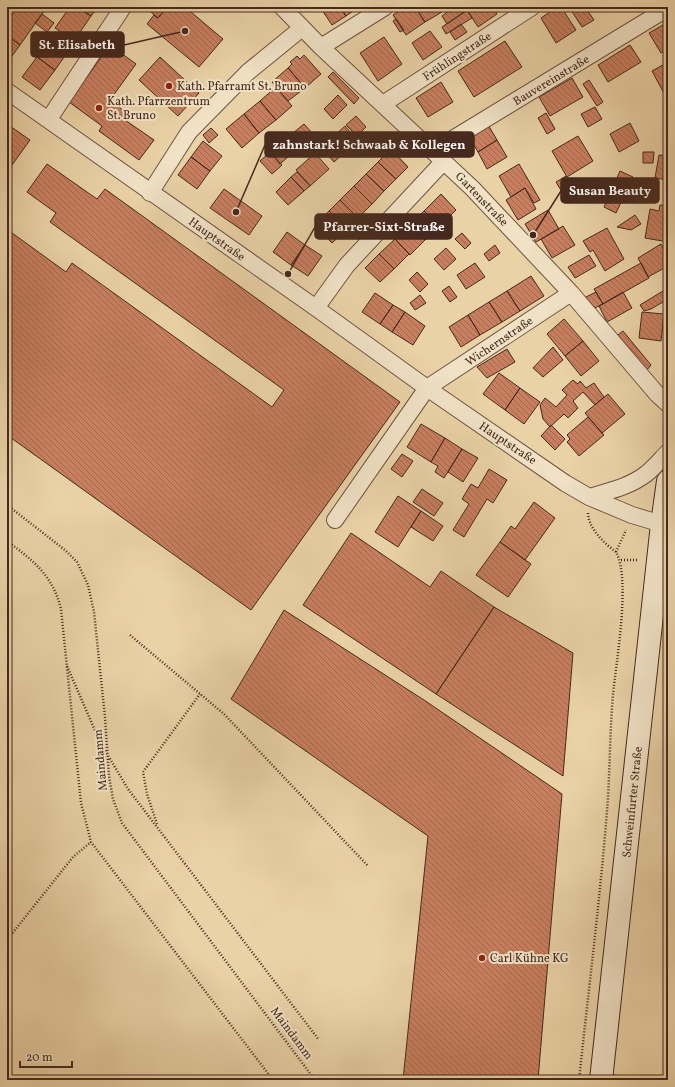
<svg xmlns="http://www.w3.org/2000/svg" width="675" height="1087" viewBox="0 0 675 1087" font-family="Vollkorn,serif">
  <defs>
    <pattern id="building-back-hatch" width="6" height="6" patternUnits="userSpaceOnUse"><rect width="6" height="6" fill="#c87f5f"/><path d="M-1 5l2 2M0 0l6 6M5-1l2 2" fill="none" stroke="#a4684e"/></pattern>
  </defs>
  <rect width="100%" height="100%" fill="#ead2a7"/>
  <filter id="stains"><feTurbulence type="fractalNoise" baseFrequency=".005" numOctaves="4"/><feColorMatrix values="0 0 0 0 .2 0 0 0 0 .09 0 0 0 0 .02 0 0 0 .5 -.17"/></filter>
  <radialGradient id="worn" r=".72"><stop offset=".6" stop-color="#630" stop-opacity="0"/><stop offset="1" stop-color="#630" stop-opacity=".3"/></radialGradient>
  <path fill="url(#building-back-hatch)" stroke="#46291e" d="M 10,7 L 47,7 L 20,45 L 7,35 L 7,22 L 15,11 Z
    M 70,7 L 77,7 L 91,16 L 74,41 L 55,28 Z
    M 81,7 L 98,7 L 91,16 L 80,9 Z
    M 145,7 L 167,7 L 158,18 Z
    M 167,7 L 185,7 L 223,39 L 199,67 L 147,24 L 154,15 L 158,18 Z
    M 320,7 L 340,7 L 346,16 L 332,25 Z
    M 340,7 L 359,7 L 346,16 Z
    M 405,7 L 415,7 L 425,22 L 406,35 L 393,15 Z
    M 415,7 L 438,7 L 442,12 L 425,22 Z
    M 454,7 L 458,7 L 463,13 L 447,24 L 442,16 Z
    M 458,7 L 472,7 L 463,13 Z
    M 472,7 L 493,7 L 497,14 L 478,27 L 467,10 Z
    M 557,7 L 561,7 L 576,30 L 556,43 L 541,18 Z
    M 569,7 L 585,7 L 594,20 L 582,27 Z
    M 467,10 L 472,18 L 446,34 L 442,27 Z
    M 42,14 L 54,23 L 47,32 L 35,23 Z
    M 396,19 L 404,30 L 400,32 L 393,21 Z
    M 668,22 L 668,49 L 661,53 L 649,33 Z
    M 461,24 L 467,32 L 455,40 L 450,32 Z
    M 430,31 L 442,47 L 423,60 L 412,43 Z
    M 7,35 L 20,45 L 7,63 Z
    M 45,36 L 67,53 L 55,70 L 37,57 L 42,50 L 37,47 Z
    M 384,37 L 402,64 L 378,81 L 360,53 Z
    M 505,41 L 522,67 L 474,97 L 458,71 Z
    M 110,45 L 136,64 L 110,100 L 129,115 L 125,120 L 154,140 L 139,160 L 99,131 L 102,126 L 69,102 Z
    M 630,45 L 641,62 L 608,82 L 598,65 Z
    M 304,55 L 321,74 L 305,88 L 288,68 L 292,64 L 290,62 L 297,56 L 300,59 Z
    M 37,57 L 55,70 L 40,90 L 22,77 Z
    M 160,57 L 199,93 L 178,116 L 139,80 Z
    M 668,62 L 668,98 L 667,99 L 652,71 Z
    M 288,68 L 305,88 L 288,101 L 272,82 Z
    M 333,72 L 359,98 L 354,104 L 328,77 Z
    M 572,78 L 583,97 L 550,116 L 539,97 Z
    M 589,80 L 603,102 L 597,106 L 583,84 Z
    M 441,82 L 453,102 L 428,117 L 416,98 Z
    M 276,87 L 292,106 L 276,120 L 260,101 Z
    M 338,95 L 347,105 L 333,119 L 324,109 Z
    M 260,101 L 276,120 L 259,133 L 244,114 Z
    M 595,107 L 602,119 L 588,127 L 581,114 Z
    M 546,113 L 555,129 L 547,134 L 538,118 Z
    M 244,114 L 259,133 L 242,148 L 226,129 Z
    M 356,116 L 366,127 L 357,136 L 346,125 Z
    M 487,123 L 497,140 L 478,152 L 468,135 Z
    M 630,123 L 639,141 L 619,152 L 610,134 Z
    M 7,124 L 30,140 L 7,172 Z
    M 304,124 L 314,135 L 297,149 L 287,138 Z
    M 345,126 L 355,138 L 342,150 L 344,153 L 334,162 L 321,148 Z
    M 211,128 L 218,135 L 209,143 L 203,135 Z
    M 578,136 L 593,161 L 567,177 L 552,151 Z
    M 287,138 L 297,149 L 280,164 L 271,153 Z
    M 497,140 L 507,157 L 487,169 L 478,152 Z
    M 203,141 L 222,156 L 210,171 L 191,157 Z
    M 391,149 L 408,167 L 396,179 L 378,162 Z
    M 270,152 L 282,165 L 272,174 L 260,161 Z
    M 643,152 L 654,152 L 653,163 L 643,163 Z
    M 315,153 L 329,169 L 310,186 L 296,170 Z
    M 659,155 L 668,156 L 668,180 L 655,178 Z
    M 191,157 L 210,171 L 197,189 L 178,175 Z
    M 378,162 L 396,179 L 384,191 L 366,174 Z
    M 47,164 L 97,199 L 105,189 L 400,402 L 251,610 L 7,435 L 8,230 L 66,272 L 72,263 L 272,407 L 284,390 L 50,222 L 56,213 L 27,192 Z
    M 519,164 L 540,200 L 534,203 L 525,188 L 511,197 L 499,176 Z
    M 620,171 L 633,177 L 616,213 L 604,207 Z
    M 297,172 L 310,186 L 304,191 L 291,177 Z
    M 366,174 L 384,191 L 372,204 L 354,186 Z
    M 566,176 L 575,191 L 565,197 L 556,182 Z
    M 291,177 L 304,191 L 288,205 L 276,192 Z
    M 354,186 L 372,204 L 358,218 L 340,200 Z
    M 525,188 L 536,209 L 518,220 L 506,200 Z
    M 224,189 L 262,216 L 249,235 L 210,208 Z
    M 441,194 L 456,210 L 440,226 L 424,211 Z
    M 340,200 L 358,218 L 347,229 L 329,211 Z
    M 660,205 L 668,206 L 668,242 L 645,238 L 650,209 L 659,211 Z
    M 548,210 L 559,229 L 536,242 L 525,224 Z
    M 329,211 L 347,229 L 332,243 L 315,226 Z
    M 424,211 L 440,226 L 425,240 L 410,225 Z
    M 635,215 L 641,224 L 631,230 L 617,227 Z
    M 410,225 L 425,240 L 410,255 L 395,239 Z
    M 563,226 L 575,245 L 552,258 L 541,239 Z
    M 607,228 L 624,259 L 605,271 L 593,250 L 590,252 L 583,241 Z
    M 287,232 L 305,245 L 291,265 L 273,252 Z
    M 462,233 L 471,243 L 465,249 L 455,239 Z
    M 395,239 L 409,254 L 394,269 L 379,254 Z
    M 661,244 L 668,256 L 668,266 L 648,277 L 638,258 Z
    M 305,245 L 322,256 L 308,276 L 291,265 Z
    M 495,245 L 500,253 L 489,261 L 484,254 Z
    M 446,248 L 456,259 L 444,270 L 434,259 Z
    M 379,254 L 394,269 L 380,282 L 365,268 Z
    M 589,255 L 596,266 L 575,278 L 568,267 Z
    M 475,263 L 485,277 L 466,289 L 457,275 Z
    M 641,263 L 649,278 L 603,304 L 594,289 Z
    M 417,272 L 428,284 L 420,292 L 409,280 Z
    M 531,276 L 544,296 L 520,311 L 507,291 Z
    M 449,286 L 457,297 L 450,302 L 442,291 Z
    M 507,291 L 520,311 L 502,322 L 489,302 Z
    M 663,291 L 668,299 L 651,309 L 644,311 L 640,305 Z
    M 596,292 L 603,304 L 593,309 L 586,297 Z
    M 623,292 L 632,308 L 607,322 L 599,306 Z
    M 375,293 L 393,305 L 380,324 L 362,312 Z
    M 420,295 L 426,303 L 415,310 L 410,303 Z
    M 489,302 L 502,322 L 480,335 L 468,315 Z
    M 393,305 L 405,312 L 392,332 L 380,324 Z
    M 405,312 L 425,326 L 413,345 L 392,332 Z
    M 642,312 L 664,314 L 661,341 L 639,338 Z
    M 468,315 L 480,335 L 461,347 L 449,327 Z
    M 564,319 L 583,341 L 565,356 L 547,334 Z
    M 623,331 L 651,365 L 647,370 L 618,335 Z
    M 583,341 L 599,361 L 581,376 L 565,356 Z
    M 553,347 L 563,360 L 543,377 L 533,368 Z
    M 507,349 L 515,362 L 487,378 L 477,367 Z
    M 499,373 L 520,388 L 505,410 L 483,394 Z
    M 573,380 L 578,384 L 580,381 L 586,388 L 594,383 L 604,397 L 595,405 L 583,392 L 573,401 L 578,408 L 568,418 L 564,414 L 550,427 L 543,419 L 540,405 L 545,398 L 556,407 L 567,395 L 562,390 Z
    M 520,388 L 540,402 L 524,424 L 505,410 Z
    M 608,394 L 625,414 L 602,433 L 585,413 Z
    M 588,417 L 604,435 L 579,456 L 567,442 L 570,439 L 567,435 Z
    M 421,424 L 445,438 L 431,462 L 407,447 Z
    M 551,425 L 565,439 L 555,450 L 541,436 Z
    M 445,438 L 462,449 L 444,478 L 435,472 L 438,466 L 431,462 Z
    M 462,449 L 478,458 L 463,482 L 448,472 Z
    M 402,454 L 413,461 L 402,477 L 391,469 Z
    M 489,469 L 507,480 L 493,503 L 487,499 L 464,537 L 453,530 L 469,504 L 462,499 L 471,484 L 478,488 Z
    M 422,489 L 443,503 L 434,516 L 413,502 Z
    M 398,496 L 421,511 L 398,547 L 375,532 Z
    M 534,502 L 555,518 L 525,560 L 500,542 L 511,526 L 515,529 Z
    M 421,511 L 443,526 L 433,541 L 411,527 Z
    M 351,533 L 430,587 L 441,571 L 494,607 L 436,694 L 303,605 Z
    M 500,542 L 531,564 L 508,597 L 476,575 Z
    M 494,607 L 573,653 L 563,776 L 436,694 Z
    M 284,610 L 424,700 L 562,794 L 538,1080 L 403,1080 L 428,836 L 231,699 Z"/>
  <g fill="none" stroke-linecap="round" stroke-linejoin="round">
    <defs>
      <path id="lane" d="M 603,1078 L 618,1080"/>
      <path id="street" d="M 282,7 L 321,47 L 472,188 L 571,293 L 657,394 L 668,404
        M 321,47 L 385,7
        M 7,91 L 316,308 L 427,388 L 565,483 L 589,497 L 632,515 L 662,524
        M 383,104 L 532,7
        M 49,119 L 123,7
        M 433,151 L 668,8
        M 150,193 L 189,132 L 248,72 L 302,28
        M 316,308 L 347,265 L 444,161
        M 589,497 C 609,491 629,487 646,474 C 654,468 661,459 668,452
        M 335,520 L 427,388 L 571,293"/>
      <path id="secondary" d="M 601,1080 L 662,524 L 668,481"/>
    </defs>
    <use href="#lane" stroke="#6f5340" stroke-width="10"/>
    <use href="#street" stroke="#6f5340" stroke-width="18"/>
    <use href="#secondary" stroke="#46291e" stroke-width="24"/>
    <path stroke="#46291e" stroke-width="2.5" stroke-dasharray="1 2" stroke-linecap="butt" d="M 7,505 L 65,550 L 77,562 L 88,585 L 94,612 L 105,717 L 109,776 L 113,799 L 122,823 L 315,1080
      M 588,513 C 588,528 605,544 616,552
      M 7,541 C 34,561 53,576 61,609 L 81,803 L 91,842 L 273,1080
      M 621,560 L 638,560
      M 130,635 L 224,714 L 368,866
      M 67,666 L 100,742 L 128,789 L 319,1040
      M 157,824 L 147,794 L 143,772 L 200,694
      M 7,940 L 73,857 L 91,842
      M 579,1080 C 589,986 601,892 608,798 C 610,763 610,729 613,695 C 616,662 631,579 616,552 L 626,530"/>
    <use href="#lane" stroke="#f1e2c6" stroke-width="8"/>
    <use href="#street" stroke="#f1e2c6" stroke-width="16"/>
    <use href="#secondary" stroke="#f1e2c6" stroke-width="22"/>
  </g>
  <g fill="#8f2418" stroke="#f1e2c6" stroke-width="1.5">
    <circle cx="169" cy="86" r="4"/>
    <circle cx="99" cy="108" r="4"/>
    <circle cx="482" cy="958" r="4"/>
  </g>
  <g text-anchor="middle" stroke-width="4" stroke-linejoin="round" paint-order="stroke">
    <g font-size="12" fill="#46291e" stroke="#f1e2c6">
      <text transform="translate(457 56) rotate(-33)" y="4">Frühlingstraße</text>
      <text transform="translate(551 80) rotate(-31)" y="4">Bauvereinstraße</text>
      <text transform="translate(482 199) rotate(46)" y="4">Gartenstraße</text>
      <text transform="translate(217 239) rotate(35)" y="4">Hauptstraße</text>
      <text transform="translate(499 341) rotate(-34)" y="4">Wichernstraße</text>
      <text transform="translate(508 443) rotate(34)" y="4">Hauptstraße</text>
      <text transform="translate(100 760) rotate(-95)" y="4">Maindamm</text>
      <text transform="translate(632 802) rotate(-84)" y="4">Schweinfurter Straße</text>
      <text transform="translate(292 1033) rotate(53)" y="4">Maindamm</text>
    </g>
    <g font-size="12" fill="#46291e" stroke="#f1e2c6" text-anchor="start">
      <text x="177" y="90">Kath. Pfarramt St. Bruno</text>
      <text x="107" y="105">Kath. Pfarrzentrum<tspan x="107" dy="14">St. Bruno</tspan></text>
      <text x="490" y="962">Carl Kühne KG</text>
    </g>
  </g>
  <path fill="none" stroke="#46291e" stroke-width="1.5" d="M185 31L124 45M236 212L265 145M533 235L561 191M288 274L315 227"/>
  <g fill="#46291e" stroke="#f1e2c6" stroke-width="1.5">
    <circle cx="185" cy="31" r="4"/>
    <circle cx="236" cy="212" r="4"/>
    <circle cx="533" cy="235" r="4"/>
    <circle cx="288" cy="274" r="4"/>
  </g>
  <g fill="#46291e" stroke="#46291e" stroke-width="1.5">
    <rect x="31" y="32" width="93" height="25" rx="4"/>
    <rect x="265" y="132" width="209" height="25" rx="4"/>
    <rect x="561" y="178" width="98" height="25" rx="4"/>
    <rect x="315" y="214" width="137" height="25" rx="4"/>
  </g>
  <g font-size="13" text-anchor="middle" font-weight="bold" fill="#fff">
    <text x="77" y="49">St. Elisabeth</text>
    <text x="369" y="149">zahnstark! Schwaab &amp; Kollegen</text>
    <text x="610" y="195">Susan Beauty</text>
    <text x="384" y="231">Pfarrer-Sixt-Straße</text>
  </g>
  <rect width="675" height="1087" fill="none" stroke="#ead2a7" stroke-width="24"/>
  <rect x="8" y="8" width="659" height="1071" fill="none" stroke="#46291e" stroke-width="2"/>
  <rect x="12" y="12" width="651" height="1063" fill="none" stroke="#46291e"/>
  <path d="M20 1061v6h52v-6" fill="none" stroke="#46291e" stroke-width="2"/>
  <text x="26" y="1061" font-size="12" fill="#46291e" stroke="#f1e2c6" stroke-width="3" paint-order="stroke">20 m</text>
  <rect width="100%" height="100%" filter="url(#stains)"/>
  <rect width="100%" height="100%" fill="url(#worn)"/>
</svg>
